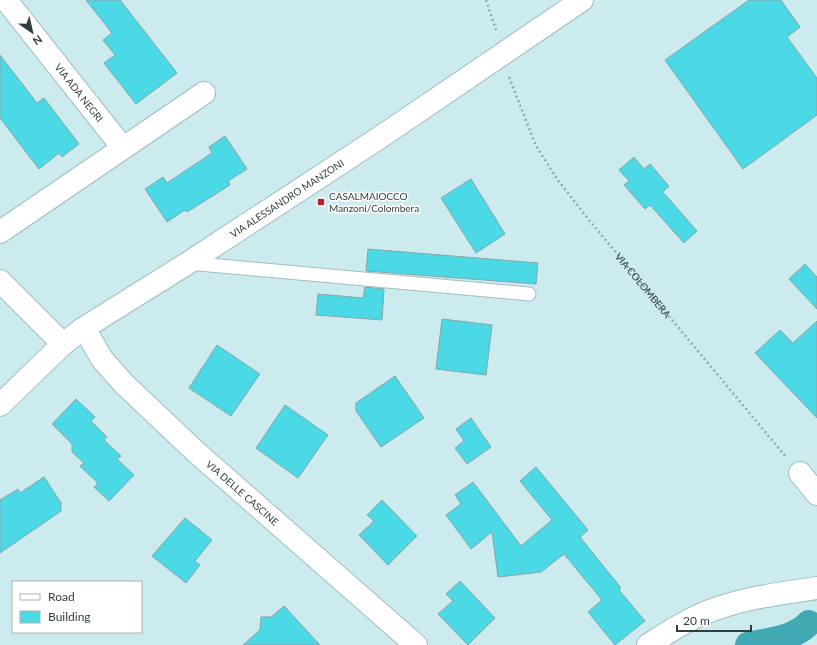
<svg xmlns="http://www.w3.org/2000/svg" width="817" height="645" viewBox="0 0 817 645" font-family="Lato,sans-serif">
  <rect width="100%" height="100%" fill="#cbebef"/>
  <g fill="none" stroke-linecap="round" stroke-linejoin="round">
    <path stroke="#40a9b2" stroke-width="26" d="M 748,645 C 769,640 794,639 809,623"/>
  </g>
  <path fill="#4cd9e6" stroke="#86a5a8" d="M 86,0 L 120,0 L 177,73 L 136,104 L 104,63 L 115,55 L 103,40 L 112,33 Z
    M 749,0 L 781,0 L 800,27 L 787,37 L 817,78 L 817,115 L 743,169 L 665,60 Z
    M 0,55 L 37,103 L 44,98 L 79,144 L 62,157 L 59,153 L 39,169 L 0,118 Z
    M 225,136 L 247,169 L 228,181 L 230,185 L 187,212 L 185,210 L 167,222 L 145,189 L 163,177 L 167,183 L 212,153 L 209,147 Z
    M 634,157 L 644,169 L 650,164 L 669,186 L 663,192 L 697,231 L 684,243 L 650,205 L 645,209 L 624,185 L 629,181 L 619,170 Z
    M 471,179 L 505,234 L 476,253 L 441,198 Z
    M 368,249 L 538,263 L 536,284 L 366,271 Z
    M 805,264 L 817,277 L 817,309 L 789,279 Z
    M 365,287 L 384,289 L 382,320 L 316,315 L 318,294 L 363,298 Z
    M 442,319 L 492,325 L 486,375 L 436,369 Z
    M 817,321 L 817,418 L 755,353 L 780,330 L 793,343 Z
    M 217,345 L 260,374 L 231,416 L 189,388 Z
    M 395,376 L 424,418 L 381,447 L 356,411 L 356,403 Z
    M 76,399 L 95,417 L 91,421 L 107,437 L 104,440 L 121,456 L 117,459 L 134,475 L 109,501 L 94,487 L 98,483 L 80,466 L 84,463 L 72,452 L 72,444 L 52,424 Z
    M 285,405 L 328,435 L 298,478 L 256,448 Z
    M 471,418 L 491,447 L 467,464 L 455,448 L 464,441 L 456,429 Z
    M 536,467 L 588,530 L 580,537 L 621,588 L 619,590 L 645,621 L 615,645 L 588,612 L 602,600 L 564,554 L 541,572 L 498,577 L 492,532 L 471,549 L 446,515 L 461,504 L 455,495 L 473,482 L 521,546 L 552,520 L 520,481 Z
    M 44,477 L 61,503 L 61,511 L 0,553 L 0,500 L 18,489 L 20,493 Z
    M 382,500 L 417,536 L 388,565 L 359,535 L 374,521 L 367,515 Z
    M 185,518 L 212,540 L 195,561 L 200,565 L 186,583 L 152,556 Z
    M 460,581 L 495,618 L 468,645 L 438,614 L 453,601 L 446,594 Z
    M 284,606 L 320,645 L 243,645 L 260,630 L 261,617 L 271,617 Z"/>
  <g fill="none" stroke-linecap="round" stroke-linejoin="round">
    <defs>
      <path id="service" d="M 188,263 L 529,294"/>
      <g id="minor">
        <path id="s2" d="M 6,0 L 123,148"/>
        <path d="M 0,232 L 204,93"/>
        <path d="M 0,281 L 63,344"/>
        <path d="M 800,473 L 817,494"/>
      </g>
      <g id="tertiary">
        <path id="s3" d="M 84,328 L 102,359 L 124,384 L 196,452 L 416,645"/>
        <path id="s4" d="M 0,405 L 63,344 L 84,328 L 188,263 L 382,136 L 582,0"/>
        <path d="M 648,645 C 670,631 693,616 718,608 C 750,597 784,593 817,588"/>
      </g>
    </defs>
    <use href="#service" stroke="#9fbec2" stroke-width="15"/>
    <use href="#minor" stroke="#9fbec2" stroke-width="24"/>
    <use href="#tertiary" stroke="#9fbec2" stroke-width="24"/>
    <g stroke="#91aaad" stroke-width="2.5" stroke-dasharray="2 3" stroke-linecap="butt">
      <path d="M 486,0 L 496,30"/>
      <path id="s1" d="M 509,77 L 536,146 L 557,179 L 589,220 L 786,457"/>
    </g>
    <use href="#service" stroke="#fff" stroke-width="13"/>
    <use href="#minor" stroke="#fff" stroke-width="22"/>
    <use href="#tertiary" stroke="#fff" stroke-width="22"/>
  </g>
  <rect fill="#b4232d" stroke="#fff" stroke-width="1.5" x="317" y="198" width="8" height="8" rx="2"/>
  <g text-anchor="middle" stroke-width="3" stroke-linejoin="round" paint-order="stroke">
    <g font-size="10" fill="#313e3f" stroke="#fff">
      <text dy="4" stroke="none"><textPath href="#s2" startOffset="118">VIA ADA NEGRI</textPath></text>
      <text dy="4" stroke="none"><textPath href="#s4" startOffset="355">VIA ALESSANDRO MANZONI</textPath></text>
      <text dy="4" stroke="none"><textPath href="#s1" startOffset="250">VIA COLOMBERA</textPath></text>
      <text dy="4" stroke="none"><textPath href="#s3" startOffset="230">VIA DELLE CASCINE</textPath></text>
    </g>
    <g font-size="10" fill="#313e3f" stroke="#fff" text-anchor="start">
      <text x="329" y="200">CASALMAIOCCO<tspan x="329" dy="12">Manzoni/Colombera</tspan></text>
    </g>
  </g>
  <rect x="12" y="581" width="130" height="52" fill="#ffffff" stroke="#adb2b2"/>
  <rect x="20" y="594" width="20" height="6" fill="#ffffff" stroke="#adb2b2"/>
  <text x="48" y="601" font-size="12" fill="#313e3f">Road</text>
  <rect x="20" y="611" width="20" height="12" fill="#4cd9e6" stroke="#adb2b2"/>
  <text x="48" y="621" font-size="12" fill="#313e3f">Building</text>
  <g transform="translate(32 32) rotate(146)" stroke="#ffffff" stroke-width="3" paint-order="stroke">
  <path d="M0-3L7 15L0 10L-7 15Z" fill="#313e3f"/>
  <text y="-6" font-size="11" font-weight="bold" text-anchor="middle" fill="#313e3f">N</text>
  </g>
  <path d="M677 625v6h74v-6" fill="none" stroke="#313e3f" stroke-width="2"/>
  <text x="683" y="625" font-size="12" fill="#313e3f" stroke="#ffffff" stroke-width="3" paint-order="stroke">20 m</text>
</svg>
